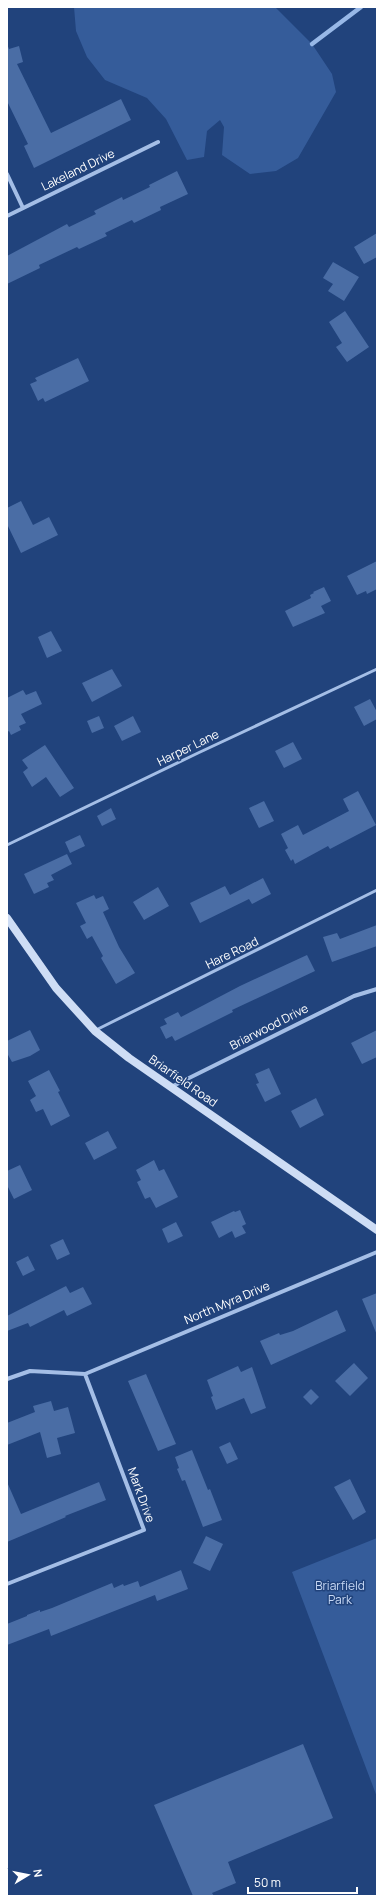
<svg xmlns="http://www.w3.org/2000/svg" width="384" height="1903" viewBox="0 0 384 1903" font-family="Manrope,sans-serif">
  <rect width="100%" height="100%" fill="#21437c"/>
  <path fill="#355c9a" d="M 74,7 L 275,7 L 312,44 L 332,74 L 336,92 L 298,158 L 276,171 L 250,174 L 222,155 L 224,127 L 220,120 L 207,131 L 204,157 L 187,160 L 166,119 L 147,98 L 105,80 L 87,57 L 76,31 Z
    M 377,1538 L 377,1797 L 292,1572 Z"/>
  <g fill="none" stroke-linecap="round" stroke-linejoin="round">
    <path stroke="#98b8e7" stroke-width="4.5" d="M 312,44 L 361,7"/>
  </g>
  <path fill="#4a6da5" d="M 7,44 L 9,49 L 19,46 L 23,62 L 17,64 L 51,133 L 121,99 L 131,120 L 34,168 L 24,146 L 28,144 L 7,101 Z
    M 177,171 L 188,194 L 160,207 L 161,210 L 134,223 L 132,220 L 105,233 L 107,236 L 79,249 L 77,247 L 39,265 L 40,268 L 7,284 L 7,256 L 67,224 L 69,227 L 96,214 L 94,211 L 122,197 L 123,200 L 150,187 L 149,185 Z
    M 377,233 L 377,257 L 364,264 L 354,247 Z
    M 333,262 L 359,277 L 344,301 L 328,291 L 333,284 L 323,278 Z
    M 345,311 L 369,347 L 347,362 L 336,347 L 342,343 L 329,322 Z
    M 78,358 L 89,381 L 45,402 L 43,398 L 38,401 L 30,384 L 37,381 L 35,378 Z
    M 21,501 L 33,525 L 49,517 L 58,535 L 21,553 L 7,524 L 7,508 Z
    M 377,561 L 377,589 L 367,594 L 366,591 L 357,595 L 347,576 Z
    M 324,587 L 331,601 L 321,606 L 325,613 L 293,627 L 285,611 L 311,598 L 310,595 L 314,593 L 313,592 Z
    M 51,631 L 62,651 L 47,658 L 38,637 Z
    M 112,669 L 122,686 L 92,702 L 82,683 Z
    M 23,690 L 26,695 L 36,691 L 42,704 L 21,714 L 26,723 L 19,726 L 21,730 L 11,735 L 9,731 L 7,732 L 7,698 Z
    M 370,699 L 377,712 L 377,719 L 364,726 L 354,707 Z
    M 99,716 L 104,728 L 92,733 L 87,721 Z
    M 133,716 L 141,732 L 122,741 L 114,726 Z
    M 293,742 L 302,759 L 284,768 L 275,751 Z
    M 45,745 L 74,788 L 60,797 L 46,777 L 32,787 L 23,772 L 28,768 L 22,760 Z
    M 358,791 L 376,825 L 330,849 L 328,846 L 295,864 L 293,859 L 291,861 L 285,850 L 288,848 L 281,834 L 298,825 L 303,835 L 349,811 L 343,799 Z
    M 264,801 L 274,821 L 259,828 L 249,808 Z
    M 111,808 L 116,819 L 102,826 L 97,816 Z
    M 80,835 L 85,846 L 70,853 L 65,842 Z
    M 67,854 L 72,864 L 51,875 L 54,880 L 47,883 L 49,887 L 34,894 L 24,874 Z
    M 263,878 L 271,894 L 252,904 L 249,899 L 200,923 L 190,903 L 225,886 L 230,895 Z
    M 158,887 L 169,906 L 144,920 L 133,902 Z
    M 94,895 L 96,899 L 103,896 L 109,909 L 103,912 L 119,947 L 135,973 L 116,984 L 101,958 L 103,956 L 92,936 L 87,939 L 80,926 L 86,923 L 76,903 Z
    M 377,925 L 377,946 L 332,962 L 323,937 L 337,933 L 340,939 Z
    M 307,955 L 315,971 L 232,1010 L 233,1012 L 175,1041 L 172,1036 L 166,1039 L 160,1027 L 167,1024 L 164,1019 L 178,1012 L 181,1017 L 240,986 Z
    M 30,1030 L 40,1050 L 30,1056 L 12,1062 L 7,1053 L 7,1041 Z
    M 377,1030 L 377,1057 L 362,1064 L 351,1043 Z
    M 269,1068 L 281,1094 L 265,1102 L 256,1084 L 259,1083 L 255,1074 Z
    M 49,1070 L 60,1091 L 58,1092 L 70,1116 L 51,1126 L 43,1109 L 36,1112 L 30,1100 L 36,1096 L 28,1081 Z
    M 316,1098 L 324,1115 L 300,1128 L 291,1111 Z
    M 108,1131 L 117,1148 L 94,1160 L 85,1143 Z
    M 154,1160 L 159,1171 L 164,1169 L 178,1197 L 156,1208 L 150,1197 L 145,1199 L 137,1182 L 141,1180 L 136,1170 Z
    M 20,1165 L 32,1190 L 14,1199 L 7,1185 L 7,1171 Z
    M 240,1210 L 246,1224 L 242,1226 L 246,1233 L 235,1238 L 232,1231 L 219,1238 L 211,1222 L 234,1211 L 235,1212 Z
    M 176,1222 L 183,1236 L 168,1243 L 162,1229 Z
    M 63,1239 L 70,1254 L 57,1260 L 50,1245 Z
    M 28,1256 L 35,1270 L 23,1276 L 16,1262 Z
    M 66,1286 L 70,1293 L 83,1287 L 92,1304 L 67,1316 L 64,1310 L 30,1327 L 28,1323 L 7,1331 L 7,1316 Z
    M 377,1293 L 377,1335 L 362,1299 Z
    M 337,1310 L 346,1331 L 271,1365 L 260,1341 L 279,1333 L 280,1335 L 293,1331 Z
    M 354,1363 L 368,1378 L 350,1396 L 335,1381 Z
    M 238,1366 L 241,1372 L 252,1367 L 266,1408 L 251,1414 L 244,1398 L 216,1410 L 211,1397 L 213,1396 L 207,1380 Z
    M 146,1374 L 176,1444 L 158,1451 L 128,1381 Z
    M 311,1389 L 319,1397 L 311,1405 L 303,1397 Z
    M 51,1401 L 54,1411 L 68,1407 L 75,1433 L 57,1438 L 61,1454 L 47,1458 L 40,1432 L 7,1445 L 7,1423 L 35,1412 L 33,1406 Z
    M 230,1442 L 238,1459 L 227,1464 L 219,1447 Z
    M 192,1450 L 208,1490 L 210,1489 L 222,1520 L 203,1527 L 185,1480 L 182,1481 L 177,1469 L 179,1468 L 175,1457 Z
    M 350,1479 L 366,1512 L 353,1520 L 334,1487 Z
    M 7,1482 L 21,1514 L 99,1482 L 106,1500 L 65,1516 L 66,1517 L 7,1542 Z
    M 206,1536 L 223,1544 L 210,1571 L 193,1563 Z
    M 181,1570 L 188,1589 L 157,1601 L 155,1595 L 51,1636 L 49,1629 L 7,1645 L 7,1624 L 27,1616 L 27,1615 L 40,1610 L 40,1612 L 52,1608 L 112,1583 L 114,1588 L 123,1584 L 124,1586 L 138,1581 L 140,1587 Z
    M 303,1744 L 333,1818 L 228,1862 L 236,1883 L 212,1893 L 214,1896 L 193,1896 L 154,1805 Z"/>
  <g fill="none" stroke-linecap="round" stroke-linejoin="round">
    <path stroke="#a4bee6" stroke-width="3" d="M 7,845 L 198,753 L 377,669
      M 96,1030 L 377,890"/>
    <path stroke="#a4bee6" stroke-width="4" d="M 7,174 L 23,208
      M 7,216 L 158,142
      M 171,1087 L 354,996 L 377,989
      M 7,1379 L 30,1371 L 85,1374 L 377,1252
      M 7,1584 L 144,1530 L 85,1374"/>
    <path stroke="#ceddf5" stroke-width="8" d="M 7,918 L 56,988 L 95,1031 L 129,1058 L 377,1230"/>
  </g>
  <g text-anchor="middle" stroke-width="3" stroke-linejoin="round" paint-order="stroke">
    <g font-size="12" fill="#fff" stroke="#21437c">
      <text transform="translate(78 170) rotate(-26)" y="4">Lakeland Drive</text>
      <text transform="translate(188 748) rotate(-26)" y="4">Harper Lane</text>
      <text transform="translate(232 953) rotate(-26)" y="4">Hare Road</text>
      <text transform="translate(269 1027) rotate(-27)" y="4">Briarwood Drive</text>
      <text transform="translate(183 1081) rotate(35)" y="4">Briarfield Road</text>
      <text transform="translate(227 1303) rotate(-23)" y="4">North Myra Drive</text>
      <text transform="translate(141 1495) rotate(70)" y="4">Mark Drive</text>
    </g>
    <g font-size="12" fill="#c8d9f5" stroke="#21437c">
      <text x="340" y="1590">Briarfield<tspan x="340" dy="14">Park</tspan></text>
    </g>
  </g>
  <rect width="384" height="1903" fill="none" stroke="#ffffff" stroke-width="16"/>
  <g transform="translate(28 1875) rotate(80)" stroke="#21437c" stroke-width="3" paint-order="stroke">
  <path d="M0-3L7 15L0 10L-7 15Z" fill="#ffffff"/>
  <text y="-6" font-size="11" font-weight="bold" text-anchor="middle" fill="#ffffff">N</text>
  </g>
  <path d="M248 1887v6h109v-6" fill="none" stroke="#ffffff" stroke-width="2"/>
  <text x="254" y="1887" font-size="12" fill="#ffffff" stroke="#21437c" stroke-width="3" paint-order="stroke">50 m</text>
</svg>
